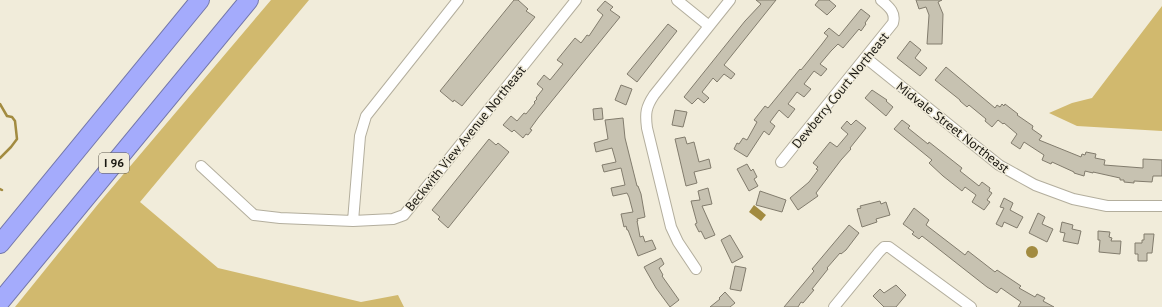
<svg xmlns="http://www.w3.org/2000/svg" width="1162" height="307" viewBox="0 0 1162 307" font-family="'PT Sans',sans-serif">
  <rect width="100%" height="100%" fill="#f1ecda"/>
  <path fill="#d1b96e" d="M 271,0 L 309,0 L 140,202 L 218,268 L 361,302 L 398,295 L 404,307 L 15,307 L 99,203 Z
    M 1162,6 L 1162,131 L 1077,126 L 1049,113 L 1072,103 L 1092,98 Z"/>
  <path fill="#a28b40" d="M 754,205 L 766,215 L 761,221 L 749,212 Z
    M1026 252a6 6 0 1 1 12 0a6 6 0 1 1-12 0Z"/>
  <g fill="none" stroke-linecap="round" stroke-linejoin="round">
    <path stroke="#a28b40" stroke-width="2.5" d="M 0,104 L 7,116 L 12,117 L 15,121 L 17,139 L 11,147 L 0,158
      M 0,189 L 2,190"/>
  </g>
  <path fill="#c7c2b1" stroke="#827c6d" d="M 514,0 L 518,0 L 528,9 L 526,11 L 535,17 L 462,106 L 454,100 L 453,102 L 440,91 Z
    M 756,0 L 776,0 L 724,65 L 735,74 L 731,79 L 724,74 L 717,82 L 713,78 L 702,92 L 709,98 L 704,103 L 698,98 L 692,104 L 684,97 L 745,21 L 761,4 Z
    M 819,0 L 829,0 L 836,6 L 827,15 L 815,5 Z
    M 916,0 L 942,0 L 938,2 L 943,14 L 942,44 L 927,44 L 929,15 L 926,7 L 919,9 Z
    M 605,1 L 613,7 L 610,10 L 620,17 L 538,118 L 530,129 L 532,130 L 528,135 L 526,134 L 523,138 L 514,130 L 512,132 L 503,125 L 511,116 L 517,121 L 524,113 L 526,114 L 535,103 L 534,102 L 537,99 L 536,98 L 543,89 L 537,84 L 544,75 L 550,80 L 563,64 L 557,60 L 575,38 L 581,43 L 587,35 L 589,36 L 603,15 L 597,10 Z
    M 861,9 L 870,16 L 865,23 L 866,24 L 861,31 L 859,29 L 843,48 L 838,44 L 831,51 L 820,64 L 827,69 L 821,76 L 814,71 L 804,84 L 811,89 L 804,97 L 797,92 L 788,104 L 795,109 L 788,118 L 779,110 L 770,122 L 775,126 L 769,135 L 764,131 L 747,157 L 734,149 L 737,143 L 739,144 L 743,138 L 747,140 L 757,122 L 754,120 L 765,106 L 768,108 L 800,69 L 801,70 L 822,44 L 828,36 L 824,33 L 829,28 L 839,36 Z
    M 668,24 L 677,31 L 637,82 L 627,74 Z
    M 910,41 L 921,50 L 915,58 L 927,68 L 920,76 L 897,58 Z
    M 946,67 L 995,108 L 997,105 L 1000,107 L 1002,104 L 1004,106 L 1005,104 L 1018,114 L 1017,115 L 1033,126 L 1032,129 L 1042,136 L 1039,140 L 1081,157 L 1082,154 L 1085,155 L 1086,152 L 1096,154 L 1095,158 L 1105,160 L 1104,165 L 1143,168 L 1143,159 L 1162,160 L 1162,176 L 1153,176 L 1152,182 L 1134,181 L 1134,183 L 1124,182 L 1124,180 L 1120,180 L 1120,178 L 1093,172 L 1093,173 L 1085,171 L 1084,176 L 1074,173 L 1074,172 L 1052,162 L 1051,164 L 1042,160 L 1044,155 L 1024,142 L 1020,149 L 1011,143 L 1017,134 L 1004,123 L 1003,124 L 998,120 L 992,127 L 985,121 L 986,119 L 969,105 L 967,107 L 960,101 L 960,100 L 935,80 Z
    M 621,85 L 632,89 L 626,105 L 615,100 Z
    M 872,90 L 887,100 L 886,101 L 893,107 L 886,116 L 865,98 Z
    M 602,108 L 603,119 L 594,120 L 593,109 Z
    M 675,110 L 687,112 L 683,127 L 672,125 Z
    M 623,118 L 625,138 L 637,186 L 638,186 L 641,194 L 645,217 L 637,219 L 638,221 L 637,221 L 640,237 L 643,236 L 645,242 L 652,240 L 656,249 L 638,256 L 628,230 L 627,230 L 626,226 L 624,227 L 621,214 L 633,212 L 629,197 L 627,193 L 613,196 L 611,188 L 625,185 L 621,168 L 604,172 L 602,165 L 616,162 L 612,148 L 596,152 L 594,143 L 608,139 L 605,120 Z
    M 856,120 L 866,128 L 850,148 L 851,149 L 841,160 L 816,193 L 818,196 L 798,210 L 790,198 L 809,182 L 818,170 L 816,169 L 818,167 L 813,163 L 830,142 L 837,147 L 848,134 L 841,128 L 847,121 L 851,125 Z
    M 902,120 L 910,126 L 908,128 L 928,144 L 929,142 L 962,168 L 960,171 L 979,186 L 982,182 L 990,188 L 989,191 L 992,193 L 987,200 L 990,202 L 984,210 L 972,202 L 976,195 L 965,187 L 962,191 L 943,176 L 929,163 L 932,160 L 894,129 Z
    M 685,137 L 687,144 L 694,142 L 699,162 L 709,159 L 711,168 L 694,172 L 697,183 L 686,186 L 675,139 Z
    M 489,139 L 496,145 L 498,143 L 509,152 L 448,228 L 438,219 L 440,217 L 432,210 Z
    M 747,164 L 751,171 L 753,169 L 757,177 L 754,179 L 758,186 L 749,191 L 737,169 Z
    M 708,188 L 712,204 L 702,206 L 715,235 L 705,239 L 701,231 L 699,232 L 695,224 L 697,223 L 691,201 L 700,200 L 698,191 Z
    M 760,191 L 786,200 L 782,212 L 756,205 Z
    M 1004,198 L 1013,203 L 1010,210 L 1023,217 L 1017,228 L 1004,222 L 1002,227 L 996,224 L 1004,208 L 1000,207 Z
    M 880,201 L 881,204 L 886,202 L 890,215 L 876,219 L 877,222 L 862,227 L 857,209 L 861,208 L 860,206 Z
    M 914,208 L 929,220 L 926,225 L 965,255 L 968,251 L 995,272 L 997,270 L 1021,286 L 1019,288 L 1035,297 L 1037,294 L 1045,298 L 1043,301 L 1054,307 L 1018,307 L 1021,302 L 1001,288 L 997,293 L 987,287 L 922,236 L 919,239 L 912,234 L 914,232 L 903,224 Z
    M 1038,213 L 1045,217 L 1042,224 L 1053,229 L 1047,242 L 1029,233 Z
    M 1062,222 L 1073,225 L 1072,229 L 1081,231 L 1078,244 L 1063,241 L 1065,233 L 1060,232 Z
    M 849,225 L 859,233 L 846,250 L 841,254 L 840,253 L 827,268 L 828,269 L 812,289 L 814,290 L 803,303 L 801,302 L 798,307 L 784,307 L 814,271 L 812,269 Z
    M 1098,231 L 1110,232 L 1109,237 L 1112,238 L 1111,241 L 1121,241 L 1120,254 L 1099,252 L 1100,240 L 1098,240 Z
    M 1144,234 L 1154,234 L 1152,253 L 1147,253 L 1147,261 L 1138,261 L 1138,254 L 1135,254 L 1135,243 L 1142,243 L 1142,240 L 1144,240 Z
    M 730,235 L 743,257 L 732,263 L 721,240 Z
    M 661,258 L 664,264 L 659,268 L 663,275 L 662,276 L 679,300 L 670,307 L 656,288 L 644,267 Z
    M 735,266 L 746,268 L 741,291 L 730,289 Z
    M 896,285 L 906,295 L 896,307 L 884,307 L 873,296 L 880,289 L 884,293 Z
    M 725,292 L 735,303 L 730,307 L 710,307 L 720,299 L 719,298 Z"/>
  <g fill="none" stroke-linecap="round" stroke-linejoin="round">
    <defs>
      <path id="street" d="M 677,0 L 709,26
        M 866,58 L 999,165 L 1035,185 L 1073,199 L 1107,206 L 1162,206
        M 781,162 L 893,23 C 896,12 889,7 881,0
        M 201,166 L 254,215 L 280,218 L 353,221 L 393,219 L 404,215 L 576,0
        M 353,221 L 360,136 L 366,116 L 458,0
        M 696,269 L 678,242 L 671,227 L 647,128 C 645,113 646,107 654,95 L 730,0
        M 834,307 L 879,252 L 884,247 L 889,247 L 971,307"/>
      <path id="highway" d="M 0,244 L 200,0
        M 0,302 L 249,0"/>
    </defs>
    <use href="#street" stroke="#b3ae9d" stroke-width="12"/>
    <use href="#highway" stroke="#7377aa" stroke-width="20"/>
    <use href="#street" stroke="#fff" stroke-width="10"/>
    <use href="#highway" stroke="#a4abfc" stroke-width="18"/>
  </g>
  <g text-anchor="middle" stroke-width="3" stroke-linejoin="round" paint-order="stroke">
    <rect fill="#f1ecda" stroke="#5a574d" stroke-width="1" x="99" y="153" width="30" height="20" rx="3"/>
    <g font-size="12" font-weight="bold" fill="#191711">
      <text x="114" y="167">I 96</text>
    </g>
    <g font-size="13" fill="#191711" stroke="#f1ecda">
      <text transform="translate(840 90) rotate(-51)" y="5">Dewberry Court Northeast</text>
      <text transform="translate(953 127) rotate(38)" y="5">Midvale Street Northeast</text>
      <text transform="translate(465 138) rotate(-51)" y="5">Beckwith View Avenue Northeast</text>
    </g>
  </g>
</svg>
